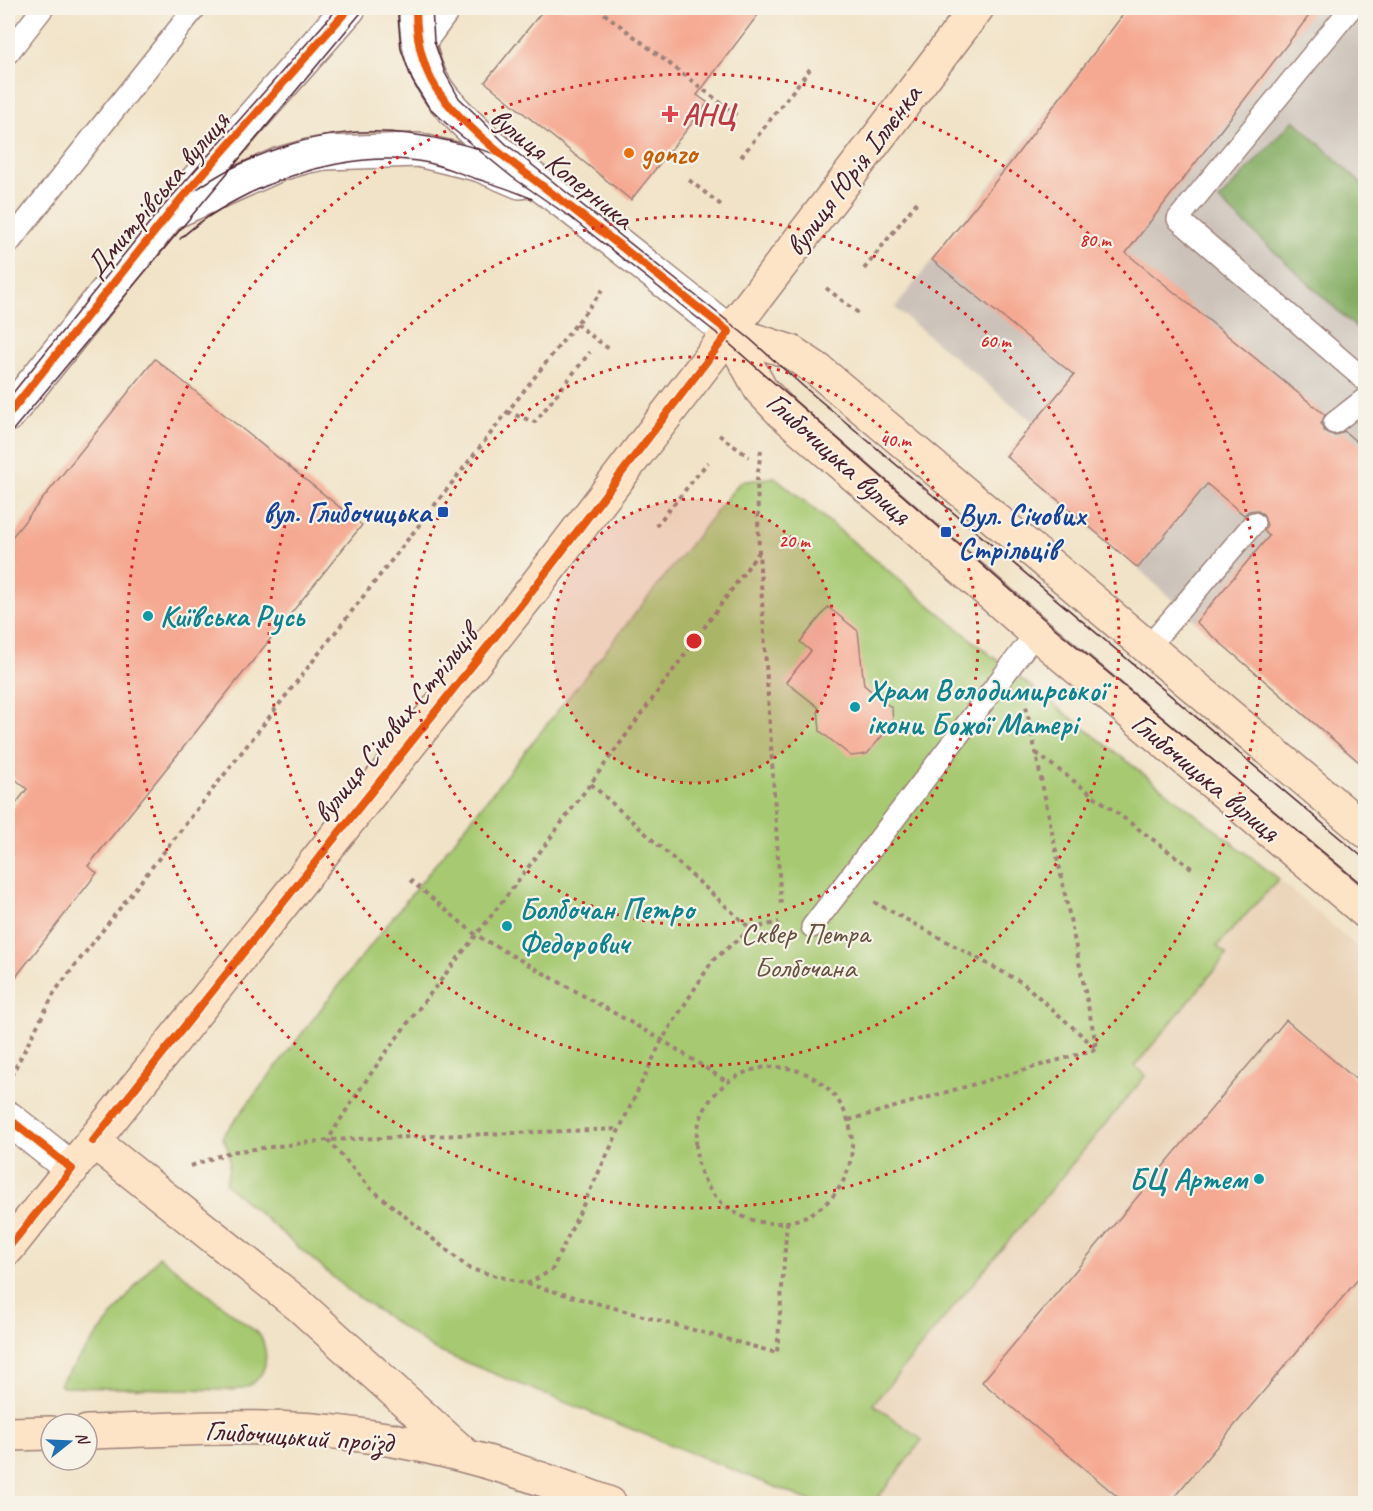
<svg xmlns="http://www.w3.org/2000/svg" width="1373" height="1511" viewBox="0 0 1373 1511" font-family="Caveat,sans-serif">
  <rect width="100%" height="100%" fill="#f7f3e8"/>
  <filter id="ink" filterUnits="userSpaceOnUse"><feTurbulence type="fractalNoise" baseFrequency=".0167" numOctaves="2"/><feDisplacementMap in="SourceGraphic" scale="12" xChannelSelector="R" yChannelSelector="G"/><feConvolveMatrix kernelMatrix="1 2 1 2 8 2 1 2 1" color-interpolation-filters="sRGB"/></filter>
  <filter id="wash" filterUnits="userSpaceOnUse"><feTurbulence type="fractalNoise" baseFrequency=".008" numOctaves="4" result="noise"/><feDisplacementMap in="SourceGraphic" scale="24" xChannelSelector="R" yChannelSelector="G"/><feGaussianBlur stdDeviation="1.35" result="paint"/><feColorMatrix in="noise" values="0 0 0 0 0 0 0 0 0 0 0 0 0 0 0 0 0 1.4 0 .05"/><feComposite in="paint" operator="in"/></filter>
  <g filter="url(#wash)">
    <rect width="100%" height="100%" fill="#f1e3c7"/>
    <path fill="#ead3b8" d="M 1279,879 L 1365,954 L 1365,1503 L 874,1503 L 922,1440 L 873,1405 L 1146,1076 L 1135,1066 L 1226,955 L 1217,947 Z"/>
    <path fill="#ccc2b9" d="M 1129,8 L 1365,8 L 1365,767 L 1196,622 L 1138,568 L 1006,456 L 1033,422 L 895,308 Z"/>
    <path fill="#a6c971" stroke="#78744e" stroke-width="1.5" d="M 775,477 L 989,654 L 1279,879 L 1217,946 L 1227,955 L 1135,1066 L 1146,1075 L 873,1404 L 922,1440 L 874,1503 L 815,1503 L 435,1350 L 348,1290 L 225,1184 C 230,1169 232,1151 222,1137 L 351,970 L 740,482 Z
      M 159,1256 L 260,1335 C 273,1362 263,1387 232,1390 L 63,1387 L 59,1384 Z"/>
    <path fill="#84ad63" stroke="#676647" stroke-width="1.5" d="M 1294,120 L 1365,187 L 1365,336 L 1219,200 Z"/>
    <g id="blocks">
      <path fill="#f5a992" d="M 545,8 L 763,8 L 697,95 L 708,103 L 631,200 L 485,82 Z
        M 1128,8 L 1315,8 L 1126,253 L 1325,415 L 1321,424 L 1324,431 L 1335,436 L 1344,431 L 1365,449 L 1365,767 L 1196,622 L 1269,536 L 1264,531 L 1267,525 L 1263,514 L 1256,510 L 1249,511 L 1244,515 L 1207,484 L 1138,568 L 1006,456 L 1074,375 L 932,260 L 1012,161 Z
        M 155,359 L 362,525 L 88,866 L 97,873 L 8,987 L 8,814 L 27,789 L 8,773 L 8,542 Z
        M 828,607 L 858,631 L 864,685 L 892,708 L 893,723 L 867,754 L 851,756 L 820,731 L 818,707 L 786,682 L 811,651 L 800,642 Z
        M 1286,1020 L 1365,1087 L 1365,1271 L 1169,1503 L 1125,1503 L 982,1382 Z"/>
    </g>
  </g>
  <g filter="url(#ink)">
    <use href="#blocks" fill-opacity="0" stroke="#9e8179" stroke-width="1.5"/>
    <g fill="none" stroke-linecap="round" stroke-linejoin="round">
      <defs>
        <path id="service" d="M 1351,8 L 1178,219 L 1366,381
          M 420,50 L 451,8
          M 8,53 L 43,8
          M 8,244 L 195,8
          M 1334,423 L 1366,398
          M 1149,646 L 1254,523
          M 812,927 L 1036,633"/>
        <path id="minor" d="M 416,8 C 416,39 423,73 443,98 C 480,143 533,178 578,213 C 629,252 679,293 729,332
          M 180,209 L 280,164 L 308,156 L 326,153 L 418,150 L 480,165 L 520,182
          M 8,415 L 180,200 L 349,8
          M 8,1118 L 72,1169"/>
        <path id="secondary" d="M 729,332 L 761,390 L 783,413 L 1036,633 L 1366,912
          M 729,332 L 791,352 L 818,370 L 1366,831
          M 93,1141 L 299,1305 L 465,1455
          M 8,1248 L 534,588 L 977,8
          M 87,1432 C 178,1430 270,1422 360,1435 C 447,1446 529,1473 610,1504
          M 8,1434 L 51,1433"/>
      </defs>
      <use href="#service" stroke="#9e8179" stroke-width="24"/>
      <use href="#minor" stroke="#9e8179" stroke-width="36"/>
      <use href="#secondary" stroke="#9e8179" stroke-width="36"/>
      <path stroke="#9e8179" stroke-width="4" stroke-dasharray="4.5 4.5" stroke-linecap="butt" d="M 597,8 L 739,117
        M 741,157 L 810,69
        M 689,180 L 721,205
        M 864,269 L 917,202
        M 826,288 L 861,315
        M 576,324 L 609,349
        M 507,412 L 535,422 L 590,352
        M 719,435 L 749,457
        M 761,450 L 757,479 L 759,552 L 781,906
        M 656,526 L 708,462
        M 1036,753 L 1194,870
        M 591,784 L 751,929 L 779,922
        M 410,880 L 476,935 L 662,1040 L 726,1081
        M 874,902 L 1023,983 L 1097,1049
        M 751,929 L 713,960 L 662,1040 L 552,1270 L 527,1284 L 470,1269 L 370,1188 L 328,1140 C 380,1052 447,974 508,894 C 594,781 676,666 759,552
        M696 1145a78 78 0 1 1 156 0a78 78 0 1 1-156 0Z
        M 11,1076 L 56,990 L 605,287
        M 849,1120 L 1097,1049 L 1026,706
        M 191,1166 L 230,1152 L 328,1140 L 619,1129
        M 527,1284 L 777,1353 L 787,1223"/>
      <use href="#service" stroke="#fff" stroke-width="21"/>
      <use href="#minor" stroke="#fff" stroke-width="33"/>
      <use href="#secondary" stroke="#fee4c6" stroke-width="33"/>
      <path stroke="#4a1f2b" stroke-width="1.5" d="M 399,8 L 398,16 L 401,49 L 412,80 L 428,106 L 449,126 L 512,177 L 570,217 L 724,339 L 1045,620 L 1366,888
        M 432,8 L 434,41 L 445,73 L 459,98 L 506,144 L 750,339 L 804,387 L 1366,860
        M 167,209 C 187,196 207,181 228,170 C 303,132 368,122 449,141 C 476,148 503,154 526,169
        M 180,239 C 200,220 224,206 248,194 C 301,168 369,151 429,163 C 445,167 461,174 477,179 C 496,185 514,190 532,199
        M 8,399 L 154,217 L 338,8
        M 8,436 L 365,8"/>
      <defs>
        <path id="cycleway" d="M 8,415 L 180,200 L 349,8
          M 8,1118 L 72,1169 L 8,1248
          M 93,1141 L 534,588 L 729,332 C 679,293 629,252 578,213 C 533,178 480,143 443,98 C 423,73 416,39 416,8"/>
      </defs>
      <use href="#cycleway" stroke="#f7f3e8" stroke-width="11"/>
      <use href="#cycleway" stroke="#e8590c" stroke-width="8"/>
    </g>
  </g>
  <circle cx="694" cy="641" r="142" fill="#d62828" fill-opacity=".12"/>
  <g fill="none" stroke="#d62828" stroke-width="3" stroke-dasharray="3 6">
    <circle cx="694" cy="641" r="142"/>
    <circle cx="694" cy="641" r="284"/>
    <circle cx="694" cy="641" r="425"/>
    <circle cx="694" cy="641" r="567"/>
  </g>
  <path fill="#e0444e" stroke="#f7f3e8" stroke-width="2" d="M667 105h6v6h6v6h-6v6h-6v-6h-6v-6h6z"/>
  <circle fill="#e8710a" stroke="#f7f3e8" stroke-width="2" cx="629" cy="153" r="6"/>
  <g fill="#1a4fb4" stroke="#f7f3e8" stroke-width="2">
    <rect x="437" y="506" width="12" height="12" rx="3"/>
    <rect x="940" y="526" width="12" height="12" rx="3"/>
  </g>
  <g fill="#0f9aa8" stroke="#f7f3e8" stroke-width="2">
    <circle cx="148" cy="616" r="6"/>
    <circle cx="855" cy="707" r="6"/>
    <circle cx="507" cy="926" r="6"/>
    <circle cx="1259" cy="1179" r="6"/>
  </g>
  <g text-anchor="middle" stroke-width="4.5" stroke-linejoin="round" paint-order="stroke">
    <g font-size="30" font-weight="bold" fill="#be3a42" stroke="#f7f3e8" text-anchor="start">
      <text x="682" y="124">АНЦ</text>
    </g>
    <g font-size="30" font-weight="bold" fill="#c56008" stroke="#f7f3e8" text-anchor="start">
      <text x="641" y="163">gonzo</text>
    </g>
    <g font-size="30" fill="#4a1f2b" stroke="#f7f3e8">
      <text transform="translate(562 168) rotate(39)" y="10">вулиця Коперника</text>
      <text transform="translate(853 170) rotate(-53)" y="10">вулиця Юрія Іллєнка</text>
      <text transform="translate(157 194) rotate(-50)" y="10">Дмитрівська вулиця</text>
      <text transform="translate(839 458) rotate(42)" y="10">Глибочицька вулиця</text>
      <text transform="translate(395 724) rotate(-51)" y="10">вулиця Січових Стрільців</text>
      <text transform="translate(1206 777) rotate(40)" y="10">Глибочицька вулиця</text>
      <text transform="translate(299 1436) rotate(4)" y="10">Глибочицький проїзд</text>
    </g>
    <g font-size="30" font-weight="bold" fill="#164399" stroke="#f7f3e8" text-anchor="end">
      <text x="431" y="522">вул. Глибочицька</text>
      <text x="958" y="525" text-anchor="start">Вул. Січових<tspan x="958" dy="34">Стрільців</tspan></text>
    </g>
    <g font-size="30" font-weight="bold" fill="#0d838f" stroke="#f7f3e8" text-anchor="start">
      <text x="160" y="626">Київська Русь</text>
      <text x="867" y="700">Храм Володимирської<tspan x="867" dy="34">ікони Божої Матері</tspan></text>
      <text x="519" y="919">Болбочан Петро<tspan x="519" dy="34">Федорович</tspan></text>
      <text x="1247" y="1189" text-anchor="end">БЦ Артем</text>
    </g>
    <g font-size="30" fill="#665240" stroke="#f7f3e8">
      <text x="805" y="943">Сквер Петра<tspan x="805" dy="34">Болбочана</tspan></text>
    </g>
  </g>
  <circle cx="694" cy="641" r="9" fill="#d62828" stroke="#f7f3e8" stroke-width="3"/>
  <g font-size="18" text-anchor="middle" font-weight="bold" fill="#d62828" stroke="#f7f3e8" stroke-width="4.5" stroke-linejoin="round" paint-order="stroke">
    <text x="1095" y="246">80 m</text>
    <text x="995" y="347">60 m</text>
    <text x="895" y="446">40 m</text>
    <text x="794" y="547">20 m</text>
  </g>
  <rect width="1373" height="1511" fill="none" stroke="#f7f3e8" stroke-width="30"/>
  <g transform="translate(69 1442) rotate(72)"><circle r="28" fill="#f7f3e8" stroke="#b29e9c" stroke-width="1.5"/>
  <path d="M0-4.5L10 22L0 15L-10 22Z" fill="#1f6fb2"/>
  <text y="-9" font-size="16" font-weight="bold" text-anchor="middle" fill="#4a1f2b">N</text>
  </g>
</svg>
